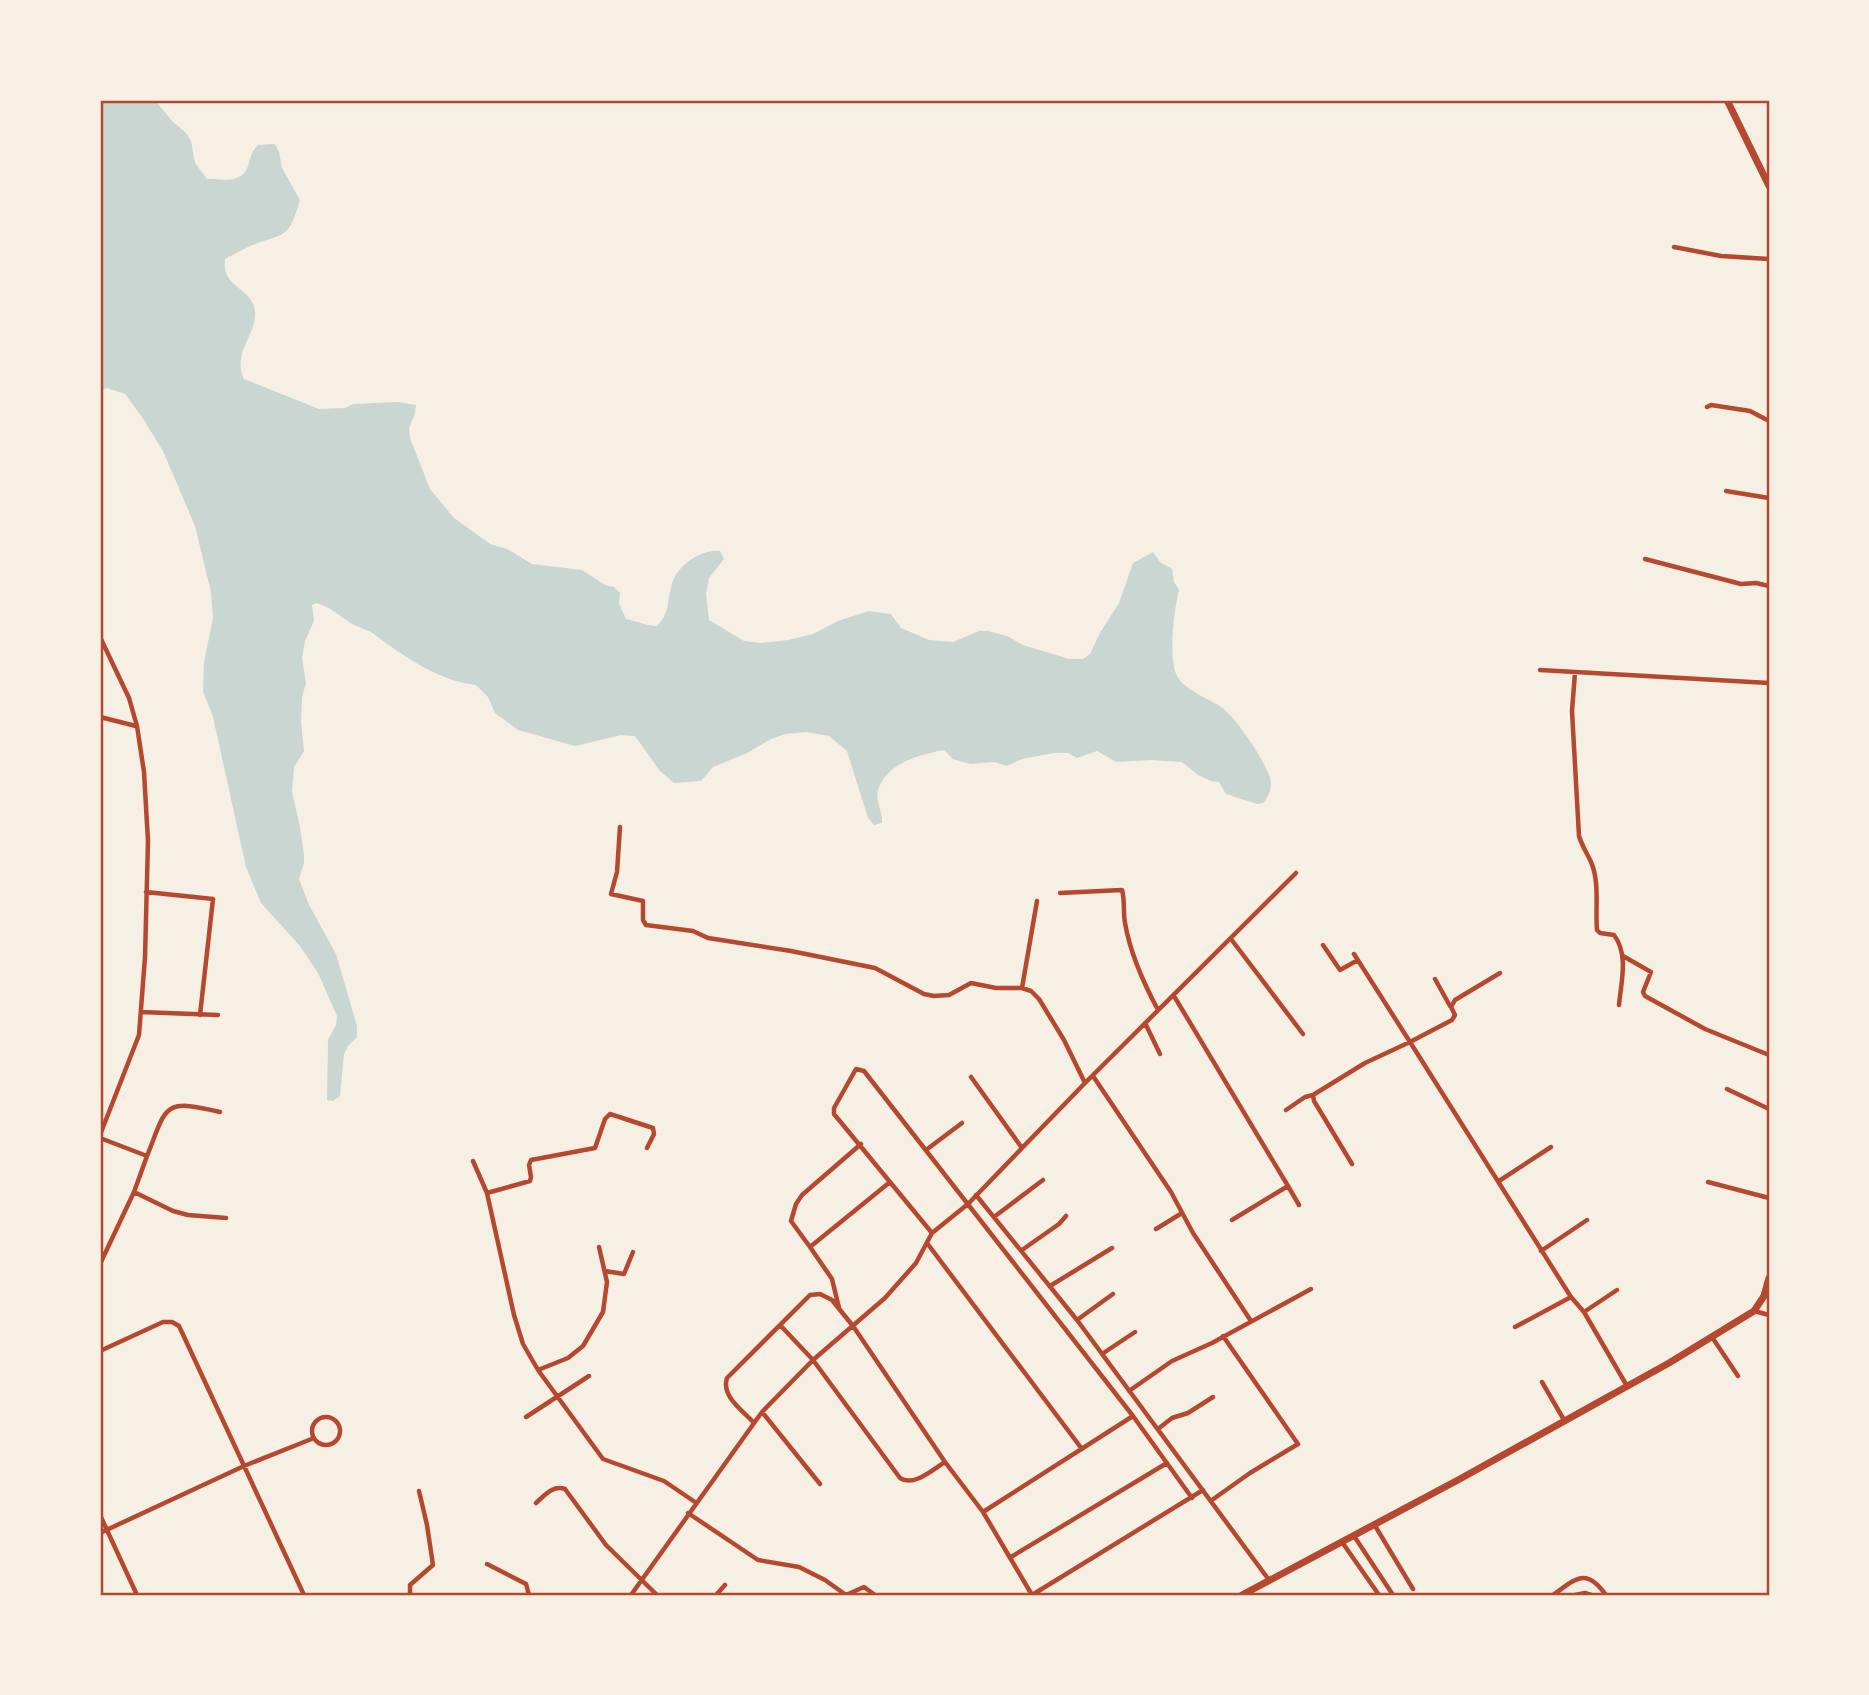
<svg xmlns="http://www.w3.org/2000/svg" width="1869" height="1695" viewBox="0 0 1869 1695" font-family="Rubik,sans-serif">
  <rect width="100%" height="100%" fill="#f6efe4"/>
  <path fill="#c9d6d2" d="M 100,100 L 155,100 L 172,121 L 186,133 L 191,141 L 195,163 L 207,179 C 223,179 242,184 248,166 C 251,157 251,152 258,145 L 275,144 L 279,152 L 282,168 L 300,200 C 288,241 285,232 250,246 C 241,250 233,255 225,259 C 222,286 244,285 253,304 C 264,328 230,351 244,379 L 319,409 L 345,408 L 353,404 L 398,402 L 416,405 L 415,413 L 409,429 L 410,438 L 430,489 L 454,518 L 490,544 L 507,549 L 532,564 L 582,570 L 605,585 L 614,587 L 620,593 L 619,603 L 626,619 C 637,621 646,626 657,626 C 670,613 667,600 672,584 C 677,565 702,549 720,551 L 724,559 L 709,578 L 706,594 L 709,620 L 744,641 L 761,643 L 788,640 L 813,634 L 838,621 L 869,611 L 891,614 L 901,628 L 929,640 L 953,642 L 979,631 L 988,631 L 1007,636 L 1023,645 L 1069,659 L 1083,659 L 1090,654 L 1100,633 L 1119,603 L 1133,563 L 1153,552 L 1160,562 L 1172,569 L 1174,582 L 1179,590 C 1174,609 1168,659 1177,676 C 1184,690 1208,698 1221,707 C 1235,716 1266,762 1270,778 C 1273,787 1269,796 1263,803 L 1257,804 L 1226,794 L 1219,782 L 1211,781 L 1198,775 L 1182,762 L 1151,760 L 1116,762 L 1097,751 L 1077,758 L 1068,753 L 1054,753 L 1022,759 L 1007,766 L 994,762 L 970,764 L 953,759 L 944,750 C 920,755 887,762 878,790 C 875,802 883,812 882,823 L 874,825 L 868,818 L 847,751 L 829,736 L 807,732 L 785,734 L 771,739 L 747,753 L 713,767 L 701,781 L 674,783 L 660,771 L 635,736 L 621,735 L 575,746 L 518,730 L 495,713 L 488,697 L 476,685 C 439,681 403,656 374,634 C 368,630 360,628 354,625 C 340,617 331,607 316,603 L 312,605 L 314,621 L 305,641 L 302,658 L 306,683 L 302,697 L 301,722 L 304,751 L 294,767 L 292,792 L 300,827 L 304,855 L 304,863 L 299,879 L 309,905 L 336,954 L 357,1026 L 357,1037 L 348,1046 L 344,1054 L 340,1096 L 333,1101 L 327,1100 L 328,1040 L 336,1025 L 337,1016 L 318,973 L 300,946 L 261,903 L 246,867 L 213,717 L 203,691 L 204,662 L 213,618 L 211,592 L 195,526 L 163,451 L 142,417 L 125,394 L 107,388 L 100,391 Z"/>
  <g fill="none" stroke-linecap="round" stroke-linejoin="round">
    <path stroke="#b5482f" stroke-width="4.5" d="M 1674,247 L 1721,256 L 1769,259
      M 1707,407 L 1711,405 L 1750,411 L 1769,421
      M 1726,491 L 1769,498
      M 1645,559 L 1741,584 L 1756,583 L 1769,586
      M 100,637 L 129,698 L 137,726 L 144,772 L 148,841 L 145,957 L 139,1035 L 100,1135
      M 1540,670 L 1769,683
      M 1575,673 L 1572,711 L 1579,836 C 1582,846 1587,853 1591,862 C 1600,882 1595,909 1597,930 L 1600,933 L 1614,935 C 1629,955 1621,982 1619,1005
      M 100,717 L 136,726
      M 620,827 L 617,872 L 611,894 L 643,901 L 643,920 L 646,925 L 693,931 L 708,938 L 791,951 L 875,968 L 924,994 L 934,996 L 949,995 L 971,983 L 996,988 L 1022,988 L 1031,991 L 1039,999 L 1064,1040 L 1085,1083
      M 146,892 L 213,899 L 200,1015
      M 1060,893 L 1122,890 C 1125,900 1123,912 1125,923 C 1130,952 1144,984 1158,1010
      M 1231,939 L 1303,1034
      M 1323,945 L 1340,970 L 1358,960
      M 1354,954 L 1410,1042 L 1452,1020 L 1455,1015 L 1451,1007 L 1455,1000 L 1500,973
      M 1623,956 L 1651,972 L 1643,992 L 1645,996 L 1705,1029 L 1769,1055
      M 1435,979 L 1450,1006
      M 1022,988 L 1037,901
      M 1174,996 L 1288,1186 L 1232,1220
      M 141,1012 L 218,1015
      M 1145,1023 L 1160,1054
      M 1093,1076 L 1171,1192 L 1193,1233 L 1251,1321
      M 971,1077 L 1022,1148
      M 1727,1089 L 1769,1109
      M 1286,1110 L 1305,1097 L 1313,1095
      M 100,1138 L 147,1156 L 134,1192 L 100,1264
      M 861,1144 L 802,1195 L 796,1204 L 791,1221 L 810,1247 L 890,1182
      M 926,1150 L 962,1123
      M 147,1156 C 167,1106 162,1098 220,1112
      M 473,1161 L 487,1193 L 514,1315 L 523,1344 L 538,1370 L 603,1459 L 664,1481 L 695,1502
      M 1352,1164 L 1314,1101 L 1313,1095 L 1365,1063 L 1410,1042 L 1571,1297 L 1584,1312 L 1627,1386
      M 1499,1181 L 1551,1147
      M 1708,1182 L 1769,1198
      M 1288,1186 L 1299,1205
      M 134,1192 L 173,1211 L 188,1215 L 226,1218
      M 487,1193 L 530,1181 L 531,1177 L 529,1165 L 531,1160 L 595,1148 L 605,1119 L 610,1114 L 653,1128 L 654,1134 L 647,1148
      M 976,1195 L 1077,1320 L 1269,1580
      M 994,1217 L 1043,1180
      M 1156,1229 L 1182,1213
      M 932,1233 L 834,1114 L 834,1108 L 856,1069 L 864,1071 L 1133,1416 L 1192,1498
      M 927,1243 L 1082,1449
      M 810,1247 L 832,1279 L 839,1308
      M 1022,1250 L 1059,1224 L 1066,1216
      M 1541,1251 L 1587,1220
      M 605,1271 L 624,1274 L 633,1252
      M 1050,1286 L 1112,1248
      M 1754,1311 L 1769,1315
      M 1584,1312 L 1617,1290
      M 1077,1320 L 1113,1294
      M 780,1325 L 813,1360 L 900,1478 C 914,1487 932,1470 945,1462
      M 1515,1327 L 1571,1297
      M 1712,1337 L 1738,1376
      M 100,1351 L 163,1322 L 172,1322 L 179,1326 L 304,1595
      M 1102,1354 L 1135,1332
      M 538,1370 L 568,1358 L 583,1346 L 603,1312 L 607,1282 L 599,1247
      M 1542,1382 L 1564,1420
      M 1129,1391 L 1172,1361 L 1212,1343 L 1311,1289
      M 762,1412 L 820,1484
      M 526,1417 L 589,1376
      M312 1431a14 14 0 1 1 28 0a14 14 0 1 1-28 0Z
      M 753,1422 C 742,1410 721,1396 727,1378 L 810,1295 L 820,1294 L 832,1300 L 853,1326 L 945,1462 L 983,1512 L 1032,1595
      M 1158,1429 L 1172,1418 L 1188,1413 L 1213,1397
      M 1212,1500 L 1250,1473 L 1298,1444 L 1223,1336
      M 536,1503 C 545,1495 553,1485 565,1489 L 606,1545 L 657,1595
      M 983,1512 L 1133,1416
      M 688,1513 L 758,1560 L 799,1567 L 825,1580 L 846,1595
      M 100,1515 L 137,1595
      M 1374,1524 L 1413,1589
      M 100,1533 L 244,1466 L 314,1438
      M 1354,1536 L 1393,1595
      M 1342,1542 L 1379,1595
      M 1011,1557 L 1167,1463
      M 487,1564 L 526,1584 L 529,1595
      M 410,1595 L 410,1585 L 433,1565 L 427,1525 L 419,1491
      M 631,1595 L 762,1412 L 813,1360 L 885,1298 L 916,1263 L 932,1233 L 968,1204 L 1085,1083 L 1296,873
      M 716,1595 L 725,1585
      M 846,1595 L 864,1587 L 875,1595
      M 1032,1595 L 1203,1490
      M 1553,1595 C 1577,1578 1586,1567 1606,1595
      M 1575,1595 L 1585,1593 L 1591,1595"/>
    <path stroke="#b5482f" stroke-width="7" d="M 1727,100 L 1769,186
      M 1242,1595 L 1458,1480 L 1669,1363 L 1754,1311 L 1764,1296 L 1769,1278"/>
  </g>
  <rect width="1869" height="1695" fill="none" stroke="#f6efe4" stroke-width="203"/>
  <rect x="102" y="102" width="1666" height="1492" fill="none" stroke="#b5482f" stroke-width="2.5"/>
</svg>
